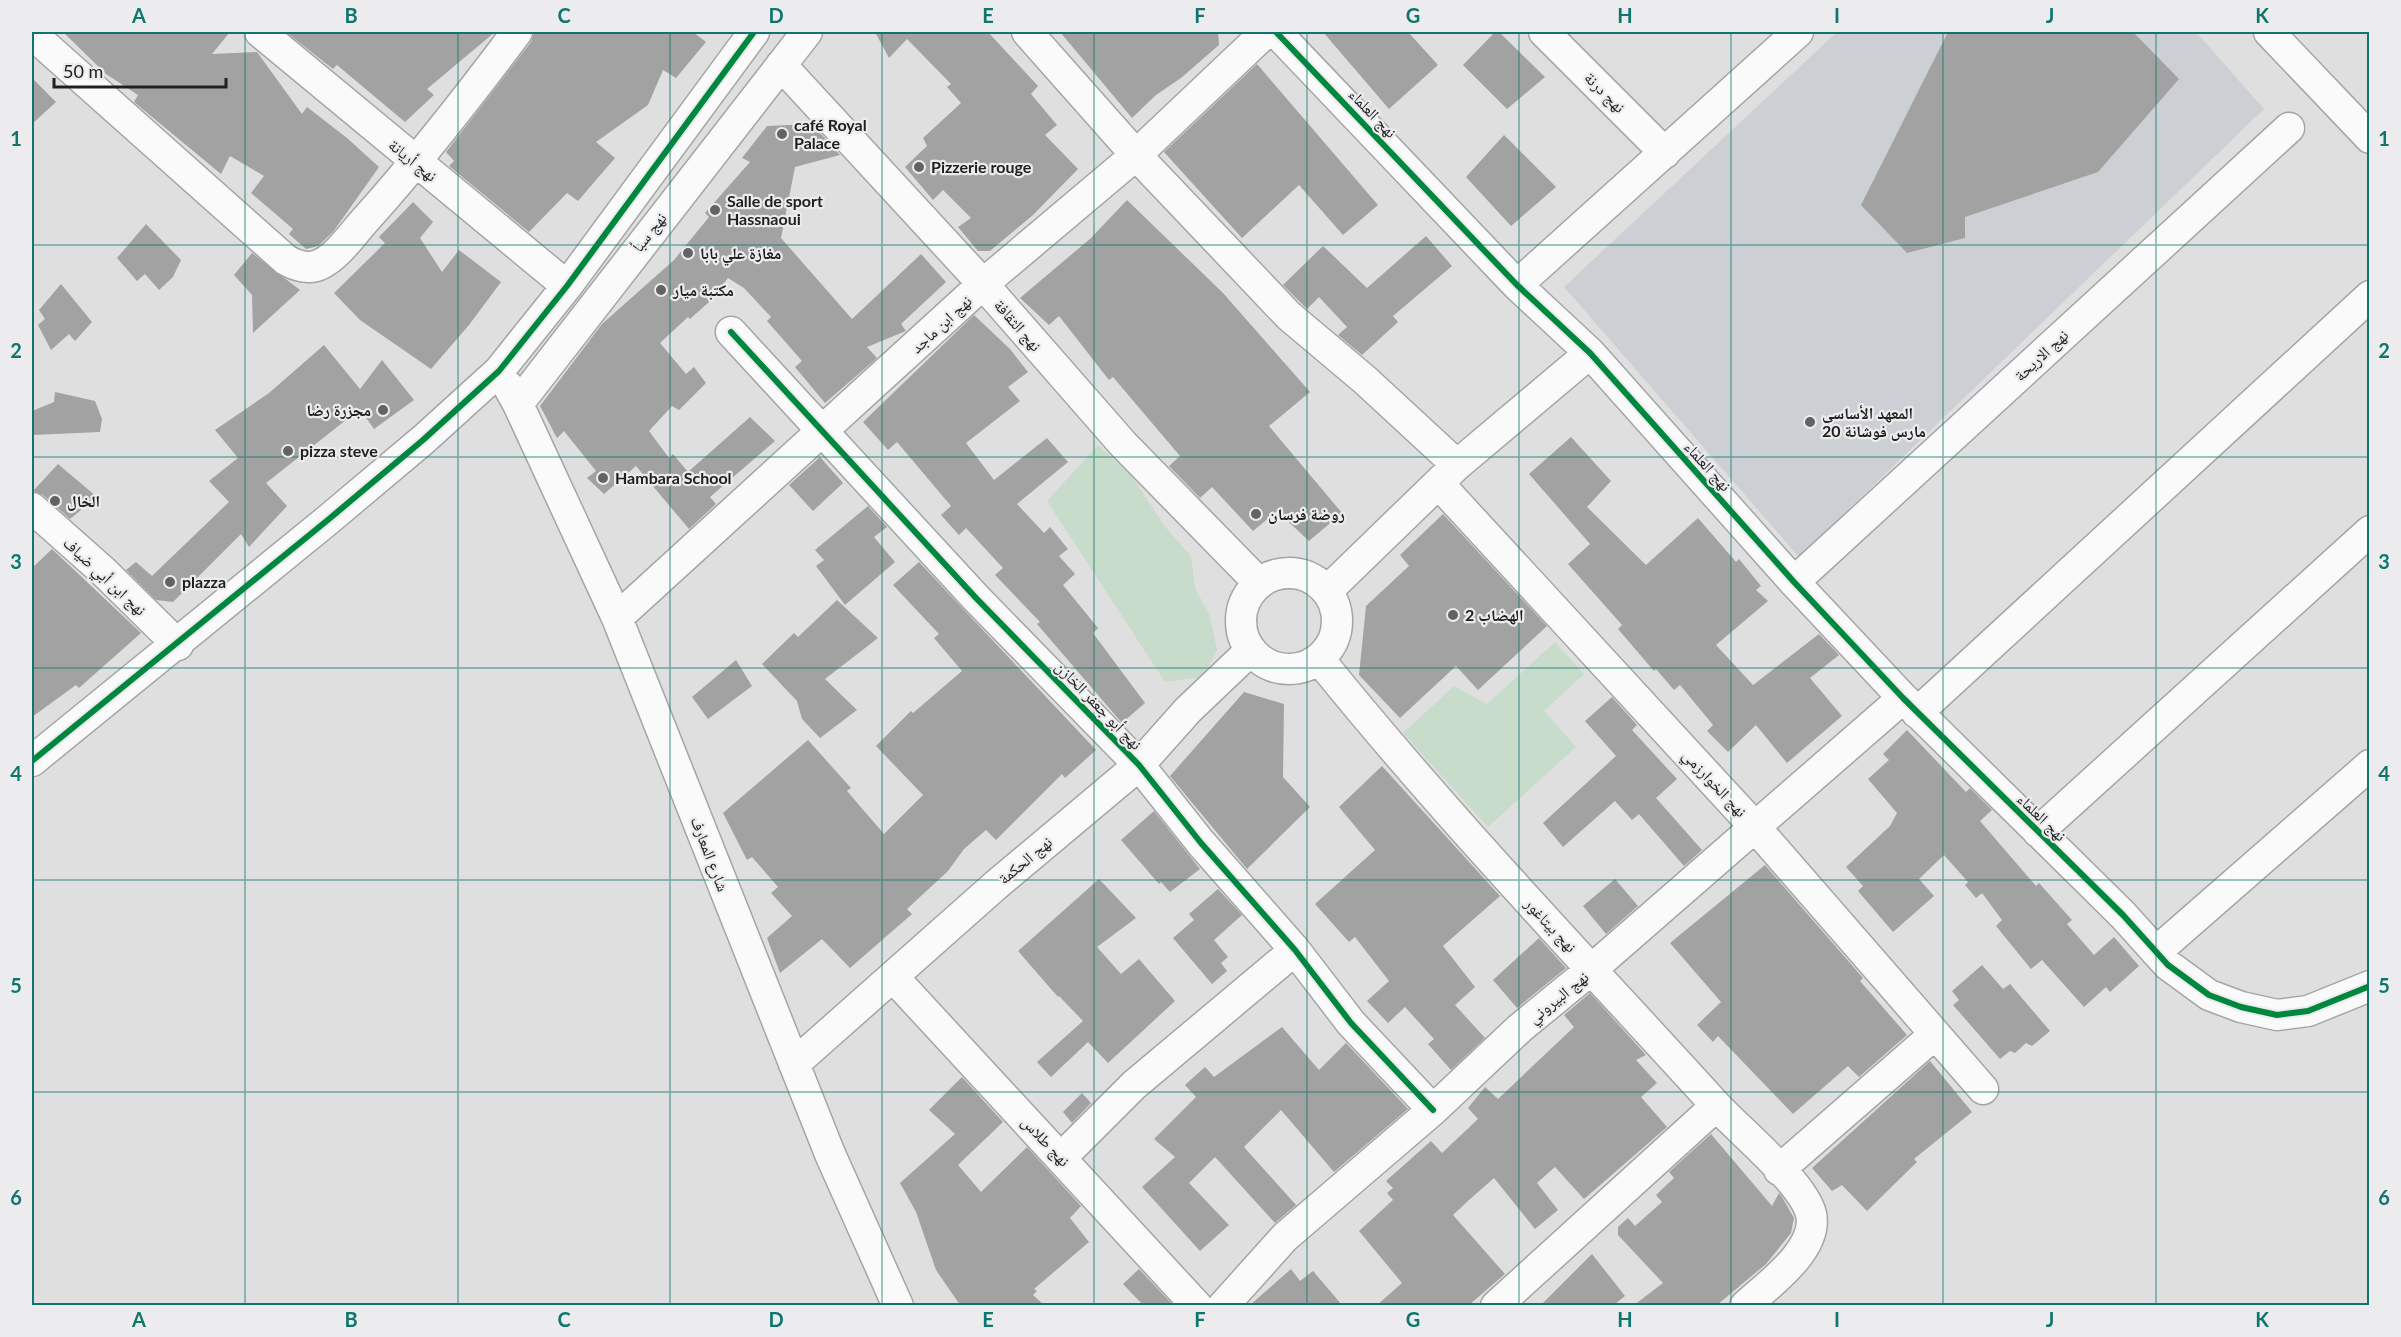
<svg xmlns="http://www.w3.org/2000/svg" width="2401" height="1337" viewBox="0 0 2401 1337" font-family="Lato,'Noto Naskh Arabic',sans-serif">
  <rect width="100%" height="100%" fill="#dfdfe0"/>
  <path fill="#cccfd3" d="M 1837,32 L 2196,32 L 2264,109 L 1799,557 L 1564,287 Z"/>
  <path fill="#c7dccb" d="M 1098,445 L 1131,475 L 1166,528 L 1191,556 L 1195,588 L 1210,616 L 1217,650 L 1203,677 L 1165,682 L 1047,501 Z
    M 1555,642 L 1584,674 L 1544,711 L 1576,747 L 1488,827 L 1403,733 L 1454,686 L 1487,704 Z"/>
  <path fill="#a2a2a2" d="M 63,32 L 230,32 L 212,54 L 257,52 L 302,114 L 307,107 L 347,138 L 379,167 L 333,232 L 318,246 L 306,249 L 289,234 L 293,229 L 251,193 L 264,176 L 230,156 L 221,174 L 134,102 L 138,95 L 106,74 Z
    M 286,32 L 495,32 L 427,89 L 434,95 L 405,122 L 337,65 L 333,69 Z
    M 534,32 L 693,32 L 706,42 L 676,78 L 663,70 L 648,105 L 596,142 L 615,158 L 578,201 L 567,193 L 529,232 L 449,166 L 454,161 L 446,152 L 531,42 Z
    M 875,32 L 988,32 L 1038,86 L 1031,94 L 1057,125 L 1045,135 L 1078,169 L 1033,215 L 990,251 L 978,251 L 958,227 L 971,218 L 943,190 L 933,200 L 905,167 L 927,146 L 923,138 L 961,103 L 947,87 L 951,84 L 907,39 L 889,58 Z
    M 1060,32 L 1218,32 L 1219,45 L 1181,78 L 1156,95 L 1132,118 Z
    M 1323,32 L 1408,32 L 1438,65 L 1389,109 Z
    M 1495,32 L 1499,32 L 1545,77 L 1507,109 L 1463,65 Z
    M 1948,32 L 2133,32 L 2179,79 L 2098,172 L 1965,217 L 1965,238 L 1907,253 L 1861,205 Z
    M 1257,64 L 1378,205 L 1343,235 L 1299,185 L 1242,238 L 1164,152 Z
    M 32,78 L 56,102 L 32,124 Z
    M 812,124 L 840,155 L 795,167 L 781,238 L 852,319 L 921,254 L 946,282 L 901,324 L 906,331 L 867,347 L 877,358 L 825,403 L 795,367 L 802,361 L 767,321 L 771,317 L 744,288 L 728,278 L 709,302 L 690,319 L 688,317 L 660,343 L 686,374 L 694,367 L 706,383 L 679,410 L 672,406 L 649,431 L 669,458 L 673,454 L 688,472 L 750,417 L 775,441 L 710,497 L 716,504 L 689,529 L 636,466 L 604,494 L 587,478 L 596,471 L 564,431 L 557,438 L 540,406 L 602,324 L 674,260 L 709,217 L 705,213 L 750,162 L 742,158 L 767,126 Z
    M 1504,135 L 1556,187 L 1511,226 L 1466,177 Z
    M 1127,200 L 1223,293 L 1310,392 L 1269,426 L 1342,513 L 1309,541 L 1277,511 L 1253,531 L 1212,487 L 1200,498 L 1169,466 L 1180,456 L 1113,377 L 1109,380 L 1059,316 L 1049,325 L 1020,298 L 1091,238 Z
    M 413,202 L 433,222 L 420,238 L 442,272 L 459,250 L 501,282 L 469,325 L 431,369 L 360,320 L 334,293 L 385,243 L 379,237 Z
    M 146,224 L 181,260 L 173,277 L 159,290 L 145,274 L 137,281 L 117,258 Z
    M 1426,236 L 1452,266 L 1393,316 L 1398,322 L 1362,355 L 1338,335 L 1347,327 L 1319,297 L 1307,309 L 1283,285 L 1323,246 L 1367,288 Z
    M 252,253 L 300,290 L 253,333 L 252,295 L 234,275 Z
    M 61,284 L 92,322 L 75,341 L 69,334 L 51,350 L 38,325 L 45,319 L 39,310 Z
    M 974,315 L 1010,349 L 1028,372 L 1008,387 L 1020,401 L 966,443 L 994,480 L 1047,438 L 1068,462 L 1017,504 L 1044,533 L 1050,527 L 1068,549 L 1059,556 L 1075,574 L 1063,585 L 1098,628 L 1093,633 L 1145,703 L 1122,723 L 1037,624 L 1040,622 L 995,575 L 1003,568 L 966,528 L 959,535 L 941,515 L 951,506 L 897,442 L 888,450 L 863,422 Z
    M 324,345 L 360,389 L 382,360 L 414,400 L 374,429 L 360,409 L 266,483 L 287,506 L 249,547 L 241,534 L 173,602 L 156,600 L 126,570 L 136,562 L 152,576 L 229,502 L 209,481 L 238,458 L 215,430 L 269,393 Z
    M 55,392 L 95,401 L 102,419 L 100,432 L 32,435 L 32,411 L 54,402 Z
    M 1571,437 L 1611,481 L 1587,507 L 1646,565 L 1698,518 L 1736,562 L 1739,559 L 1761,586 L 1756,590 L 1768,601 L 1716,645 L 1753,685 L 1819,634 L 1839,655 L 1810,678 L 1842,716 L 1787,763 L 1756,725 L 1728,752 L 1707,731 L 1713,725 L 1680,685 L 1674,690 L 1656,669 L 1654,671 L 1618,629 L 1622,625 L 1568,564 L 1590,544 L 1529,474 Z
    M 820,457 L 843,483 L 813,511 L 789,485 Z
    M 58,464 L 97,497 L 70,519 L 43,495 L 33,491 Z
    M 868,506 L 887,527 L 874,537 L 895,562 L 845,605 L 816,566 L 824,560 L 815,550 Z
    M 1443,514 L 1547,626 L 1478,690 L 1456,666 L 1400,718 L 1359,675 L 1366,606 L 1409,566 L 1400,555 Z
    M 52,549 L 141,633 L 79,688 L 76,685 L 32,717 L 32,568 Z
    M 919,562 L 1096,750 L 1065,778 L 1062,774 L 996,840 L 986,830 L 964,849 L 948,871 L 907,909 L 912,914 L 850,968 L 822,939 L 780,973 L 767,938 L 792,916 L 771,893 L 778,887 L 752,857 L 747,860 L 723,813 L 808,740 L 851,788 L 847,791 L 884,834 L 923,795 L 876,746 L 911,711 L 913,713 L 962,671 L 934,638 L 939,634 L 893,585 Z
    M 837,600 L 878,638 L 825,679 L 857,710 L 820,738 L 802,719 L 797,701 L 762,664 L 794,633 L 798,637 Z
    M 736,660 L 752,686 L 708,719 L 692,697 Z
    M 1244,692 L 1284,704 L 1283,777 L 1310,807 L 1247,869 L 1170,776 Z
    M 1612,697 L 1637,725 L 1632,730 L 1677,779 L 1656,798 L 1702,850 L 1684,866 L 1639,814 L 1632,820 L 1615,801 L 1563,847 L 1543,823 L 1616,756 L 1585,721 Z
    M 1907,730 L 1966,792 L 1970,788 L 1992,810 L 1980,821 L 2036,886 L 2039,883 L 2072,920 L 2067,924 L 2094,955 L 2114,937 L 2139,966 L 2110,992 L 2106,987 L 2084,1007 L 2042,960 L 2031,969 L 1996,926 L 2002,920 L 1982,893 L 1976,898 L 1965,885 L 1968,882 L 1944,855 L 1919,879 L 1934,896 L 1893,932 L 1858,891 L 1863,886 L 1846,867 L 1890,826 L 1897,813 L 1868,779 L 1889,760 L 1883,754 Z
    M 1382,766 L 1500,896 L 1443,946 L 1475,987 L 1455,1005 L 1485,1038 L 1451,1070 L 1428,1044 L 1434,1039 L 1405,1007 L 1388,1023 L 1367,1001 L 1389,981 L 1355,937 L 1349,942 L 1315,904 L 1375,850 L 1339,807 Z
    M 1154,811 L 1200,869 L 1170,892 L 1161,882 L 1159,884 L 1121,840 Z
    M 1765,865 L 1863,978 L 1860,981 L 1907,1035 L 1859,1077 L 1848,1066 L 1793,1114 L 1718,1036 L 1713,1042 L 1697,1025 L 1721,1002 L 1670,943 Z
    M 1099,879 L 1136,918 L 1097,947 L 1121,974 L 1139,959 L 1175,1001 L 1108,1063 L 1088,1042 L 1051,1077 L 1037,1062 L 1083,1021 L 1059,996 L 1058,997 L 1018,951 Z
    M 1615,879 L 1638,906 L 1606,934 L 1583,906 Z
    M 1218,889 L 1242,915 L 1214,940 L 1228,957 L 1221,963 L 1227,971 L 1212,984 L 1173,938 L 1194,920 L 1189,914 Z
    M 1539,938 L 1566,968 L 1517,1008 L 1493,980 Z
    M 1982,965 L 2003,989 L 2010,984 L 2050,1031 L 2032,1046 L 2026,1043 L 2015,1053 L 2010,1051 L 2000,1059 L 1953,1005 L 1959,1000 L 1952,991 Z
    M 1590,993 L 1646,1055 L 1636,1060 L 1657,1083 L 1641,1097 L 1667,1127 L 1584,1199 L 1555,1167 L 1537,1183 L 1558,1210 L 1535,1229 L 1494,1178 L 1469,1200 L 1453,1215 L 1505,1274 L 1469,1305 L 1377,1305 L 1402,1283 L 1359,1231 L 1393,1200 L 1387,1193 L 1393,1188 L 1386,1181 L 1431,1141 L 1442,1153 L 1478,1119 L 1468,1108 L 1485,1087 L 1498,1099 L 1574,1027 L 1564,1015 Z
    M 1282,1027 L 1319,1070 L 1346,1043 L 1408,1109 L 1334,1172 L 1281,1110 L 1244,1147 L 1296,1205 L 1275,1223 L 1215,1157 L 1189,1183 L 1229,1225 L 1200,1251 L 1142,1187 L 1175,1157 L 1154,1139 L 1196,1097 L 1185,1085 L 1205,1067 L 1214,1077 Z
    M 1930,1061 L 1972,1112 L 1914,1159 L 1917,1162 L 1867,1211 L 1842,1185 L 1832,1191 L 1812,1168 Z
    M 962,1077 L 1003,1122 L 958,1165 L 981,1192 L 1027,1147 L 1081,1206 L 1070,1218 L 1089,1242 L 1034,1289 L 1037,1291 L 1033,1295 L 1044,1305 L 960,1305 L 936,1270 L 916,1212 L 900,1183 L 955,1134 L 929,1110 Z
    M 1082,1093 L 1091,1103 L 1072,1123 L 1063,1112 Z
    M 1711,1134 L 1772,1206 L 1779,1193 L 1782,1197 L 1794,1218 L 1791,1233 L 1766,1264 L 1717,1305 L 1634,1305 L 1663,1283 L 1618,1235 L 1618,1227 L 1628,1218 L 1635,1226 L 1662,1202 L 1656,1195 L 1674,1178 L 1669,1172 Z
    M 1592,1254 L 1625,1296 L 1614,1305 L 1541,1305 Z
    M 1139,1269 L 1173,1305 L 1143,1305 L 1123,1284 Z
    M 1291,1269 L 1300,1281 L 1313,1271 L 1342,1305 L 1250,1305 Z"/>
  <g fill="none" stroke-linecap="round" stroke-linejoin="round">
    <defs>
      <path id="minor" d="M 260,32 L 567,286
        M 1027,32 L 1136,155 L 1289,316 L 1365,380 L 1457,465
        M 1276,32 L 1517,285 L 1590,353 L 1794,582 L 1903,698 L 2123,915 L 2168,965 L 2209,995 L 2241,1007 L 2277,1015 L 2308,1011 L 2370,986
        M 1544,32 L 1665,153
        M 2269,32 L 2370,138
        M 32,34 L 286,260 C 296,266 310,270 321,264 C 339,255 353,233 367,218 C 420,159 469,96 517,32
        M 781,65 L 983,284 L 1123,444 L 1258,582
        M 1517,285 L 1798,32
        M 731,332 L 976,598 L 1139,765 L 1201,843 L 1295,950 L 1351,1023 L 1433,1110
        M 508,386 L 518,404 L 807,32
        M 518,404 L 617,618 L 830,1154 L 898,1306
        M 1439,484 L 1755,827 L 1983,1089
        M 32,508 L 103,571 L 178,645
        M1241 621a48 48 0 1 1 96 0a48 48 0 1 1-96 0Z
        M 1794,582 L 2289,128
        M 1327,591 L 1457,465 L 1590,353
        M 617,618 L 983,284 L 1136,155 L 1266,32
        M 1319,659 C 1443,813 1580,956 1713,1102 C 1736,1128 1803,1182 1811,1214 C 1819,1249 1768,1285 1745,1306
        M 1917,713 L 2370,296
        M 32,761 L 329,519 L 423,440 L 499,371 L 567,286 L 754,32
        M 2038,832 L 2370,531
        M 2156,952 L 2370,765
        M 894,978 L 1197,1306
        M 794,1064 L 996,885 L 1139,765 L 1188,710 L 1250,651
        M 1062,1157 L 1134,1085 L 1295,950
        M 1779,1170 L 1934,1035
        M 1223,1306 L 1285,1237 L 1433,1110 L 1520,1028 L 1592,969 L 1903,698
        M 1496,1306 L 1716,1106"/>
    </defs>
    <use href="#minor" stroke="#a5a5a6" stroke-width="33"/>
    <use href="#minor" stroke="#fafafa" stroke-width="30"/>
    <defs>
      <path id="cycleway" d="M 1276,32 L 1517,285 L 1590,353 L 1794,582 L 1903,698 L 2123,915 L 2168,965 L 2209,995 L 2241,1007 L 2277,1015 L 2308,1011 L 2370,986
        M 731,332 L 976,598 L 1139,765 L 1201,843 L 1295,950 L 1351,1023 L 1433,1110
        M 32,761 L 329,519 L 423,440 L 499,371 L 567,286 L 754,32"/>
    </defs>
    <use href="#cycleway" stroke="#ececee" stroke-width="10"/>
    <use href="#cycleway" stroke="#00873e" stroke-width="6"/>
  </g>
  <path fill="none" stroke="#0f766e" stroke-width="1.5" stroke-opacity="0.55" d="M 245,32 L 245,1306M 458,32 L 458,1306M 670,32 L 670,1306M 882,32 L 882,1306M 1094,32 L 1094,1306M 1307,32 L 1307,1306M 1519,32 L 1519,1306M 1731,32 L 1731,1306M 1943,32 L 1943,1306M 2156,32 L 2156,1306M 32,245 L 2370,245M 32,457 L 2370,457M 32,668 L 2370,668M 32,880 L 2370,880M 32,1092 L 2370,1092"/>
  <g fill="#636364" stroke="#ececee" stroke-width="2">
    <circle cx="782" cy="134" r="6"/>
    <circle cx="919" cy="167" r="6"/>
    <circle cx="715" cy="210" r="6"/>
    <circle cx="688" cy="253" r="6"/>
    <circle cx="661" cy="290" r="6"/>
    <circle cx="383" cy="410" r="6"/>
    <circle cx="1810" cy="422" r="6"/>
    <circle cx="288" cy="451" r="6"/>
    <circle cx="603" cy="478" r="6"/>
    <circle cx="55" cy="501" r="6"/>
    <circle cx="1256" cy="514" r="6"/>
    <circle cx="170" cy="582" r="6"/>
    <circle cx="1453" cy="615" r="6"/>
  </g>
  <g text-anchor="middle" stroke-width="4.5" stroke-linejoin="round" paint-order="stroke">
    <g font-size="16" fill="#202021" stroke="#ececee">
      <text transform="translate(1605 92) rotate(45)" y="6">نهج درنة</text>
      <text transform="translate(1373 113) rotate(46)" y="6">نهج العلماء</text>
      <text transform="translate(413 160) rotate(39)" y="6">نهج أريانة</text>
      <text transform="translate(649 232) rotate(-52)" y="6">نهج سبأ</text>
      <text transform="translate(941 324) rotate(-43)" y="6">نهج ابن ماجد</text>
      <text transform="translate(1018 325) rotate(49)" y="6">نهج الثقافة</text>
      <text transform="translate(2041 355) rotate(-43)" y="6">نهج الاريحة</text>
      <text transform="translate(1708 466) rotate(48)" y="6">نهج العلماء</text>
      <text transform="translate(105 576) rotate(43)" y="6">نهج ابن أبي ضياف</text>
      <text transform="translate(1099 705) rotate(46)" y="6">نهج أبو جعفر الخازن</text>
      <text transform="translate(1715 783) rotate(47)" y="6">نهج الخوارزمي</text>
      <text transform="translate(2042 817) rotate(44)" y="6">نهج العلماء</text>
      <text transform="translate(710 854) rotate(69)" y="6">شارع المعارف</text>
      <text transform="translate(1025 860) rotate(-40)" y="6">نهج الحكمة</text>
      <text transform="translate(1551 925) rotate(47)" y="6">نهج بيتاغور</text>
      <text transform="translate(1558 997) rotate(-39)" y="6">نهج البيروني</text>
      <text transform="translate(1046 1141) rotate(47)" y="6">نهج طلاس</text>
    </g>
    <g font-size="16" font-weight="bold" fill="#202021" stroke="#ececee" text-anchor="start">
      <text x="794" y="131">café Royal<tspan x="794" dy="18">Palace</tspan></text>
      <text x="931" y="173">Pizzerie rouge</text>
      <text x="727" y="207">Salle de sport<tspan x="727" dy="18">Hassnaoui</tspan></text>
      <text x="700" y="259">مغازة علي بابا</text>
      <text x="673" y="296">مكتبة ميار</text>
      <text x="371" y="416" text-anchor="end">مجزرة رضا</text>
      <text x="1822" y="419">المعهد الأساسي<tspan x="1822" dy="18">20 مارس فوشانة</tspan></text>
      <text x="300" y="457">pizza steve</text>
      <text x="615" y="484">Hambara School</text>
      <text x="67" y="507">الخال</text>
      <text x="1268" y="520">روضة فرسان</text>
      <text x="182" y="588">plazza</text>
      <text x="1465" y="621">الهضاب 2</text>
    </g>
  </g>
  <rect width="2401" height="1337" fill="none" stroke="#ececee" stroke-width="66"/>
  <path d="M54 78v9h172v-9" fill="none" stroke="#202021" stroke-width="3"/>
  <text x="63" y="78" font-size="18" fill="#202021" stroke="#ececee" stroke-width="4.5" paint-order="stroke">50 m</text>
  <rect x="33" y="33" width="2335" height="1271" fill="none" stroke="#0f766e" stroke-width="2"/>
  <g font-size="20" text-anchor="middle" font-weight="bold" fill="#0f766e">
    <text x="139" y="23">A</text>
    <text x="351" y="23">B</text>
    <text x="564" y="23">C</text>
    <text x="776" y="23">D</text>
    <text x="988" y="23">E</text>
    <text x="1200" y="23">F</text>
    <text x="1413" y="23">G</text>
    <text x="1625" y="23">H</text>
    <text x="1837" y="23">I</text>
    <text x="2050" y="23">J</text>
    <text x="2262" y="23">K</text>
    <text x="16" y="146">1</text>
    <text x="2384" y="146">1</text>
    <text x="16" y="358">2</text>
    <text x="2384" y="358">2</text>
    <text x="16" y="569">3</text>
    <text x="2384" y="569">3</text>
    <text x="16" y="781">4</text>
    <text x="2384" y="781">4</text>
    <text x="16" y="993">5</text>
    <text x="2384" y="993">5</text>
    <text x="16" y="1205">6</text>
    <text x="2384" y="1205">6</text>
    <text x="139" y="1327">A</text>
    <text x="351" y="1327">B</text>
    <text x="564" y="1327">C</text>
    <text x="776" y="1327">D</text>
    <text x="988" y="1327">E</text>
    <text x="1200" y="1327">F</text>
    <text x="1413" y="1327">G</text>
    <text x="1625" y="1327">H</text>
    <text x="1837" y="1327">I</text>
    <text x="2050" y="1327">J</text>
    <text x="2262" y="1327">K</text>
  </g>
</svg>
